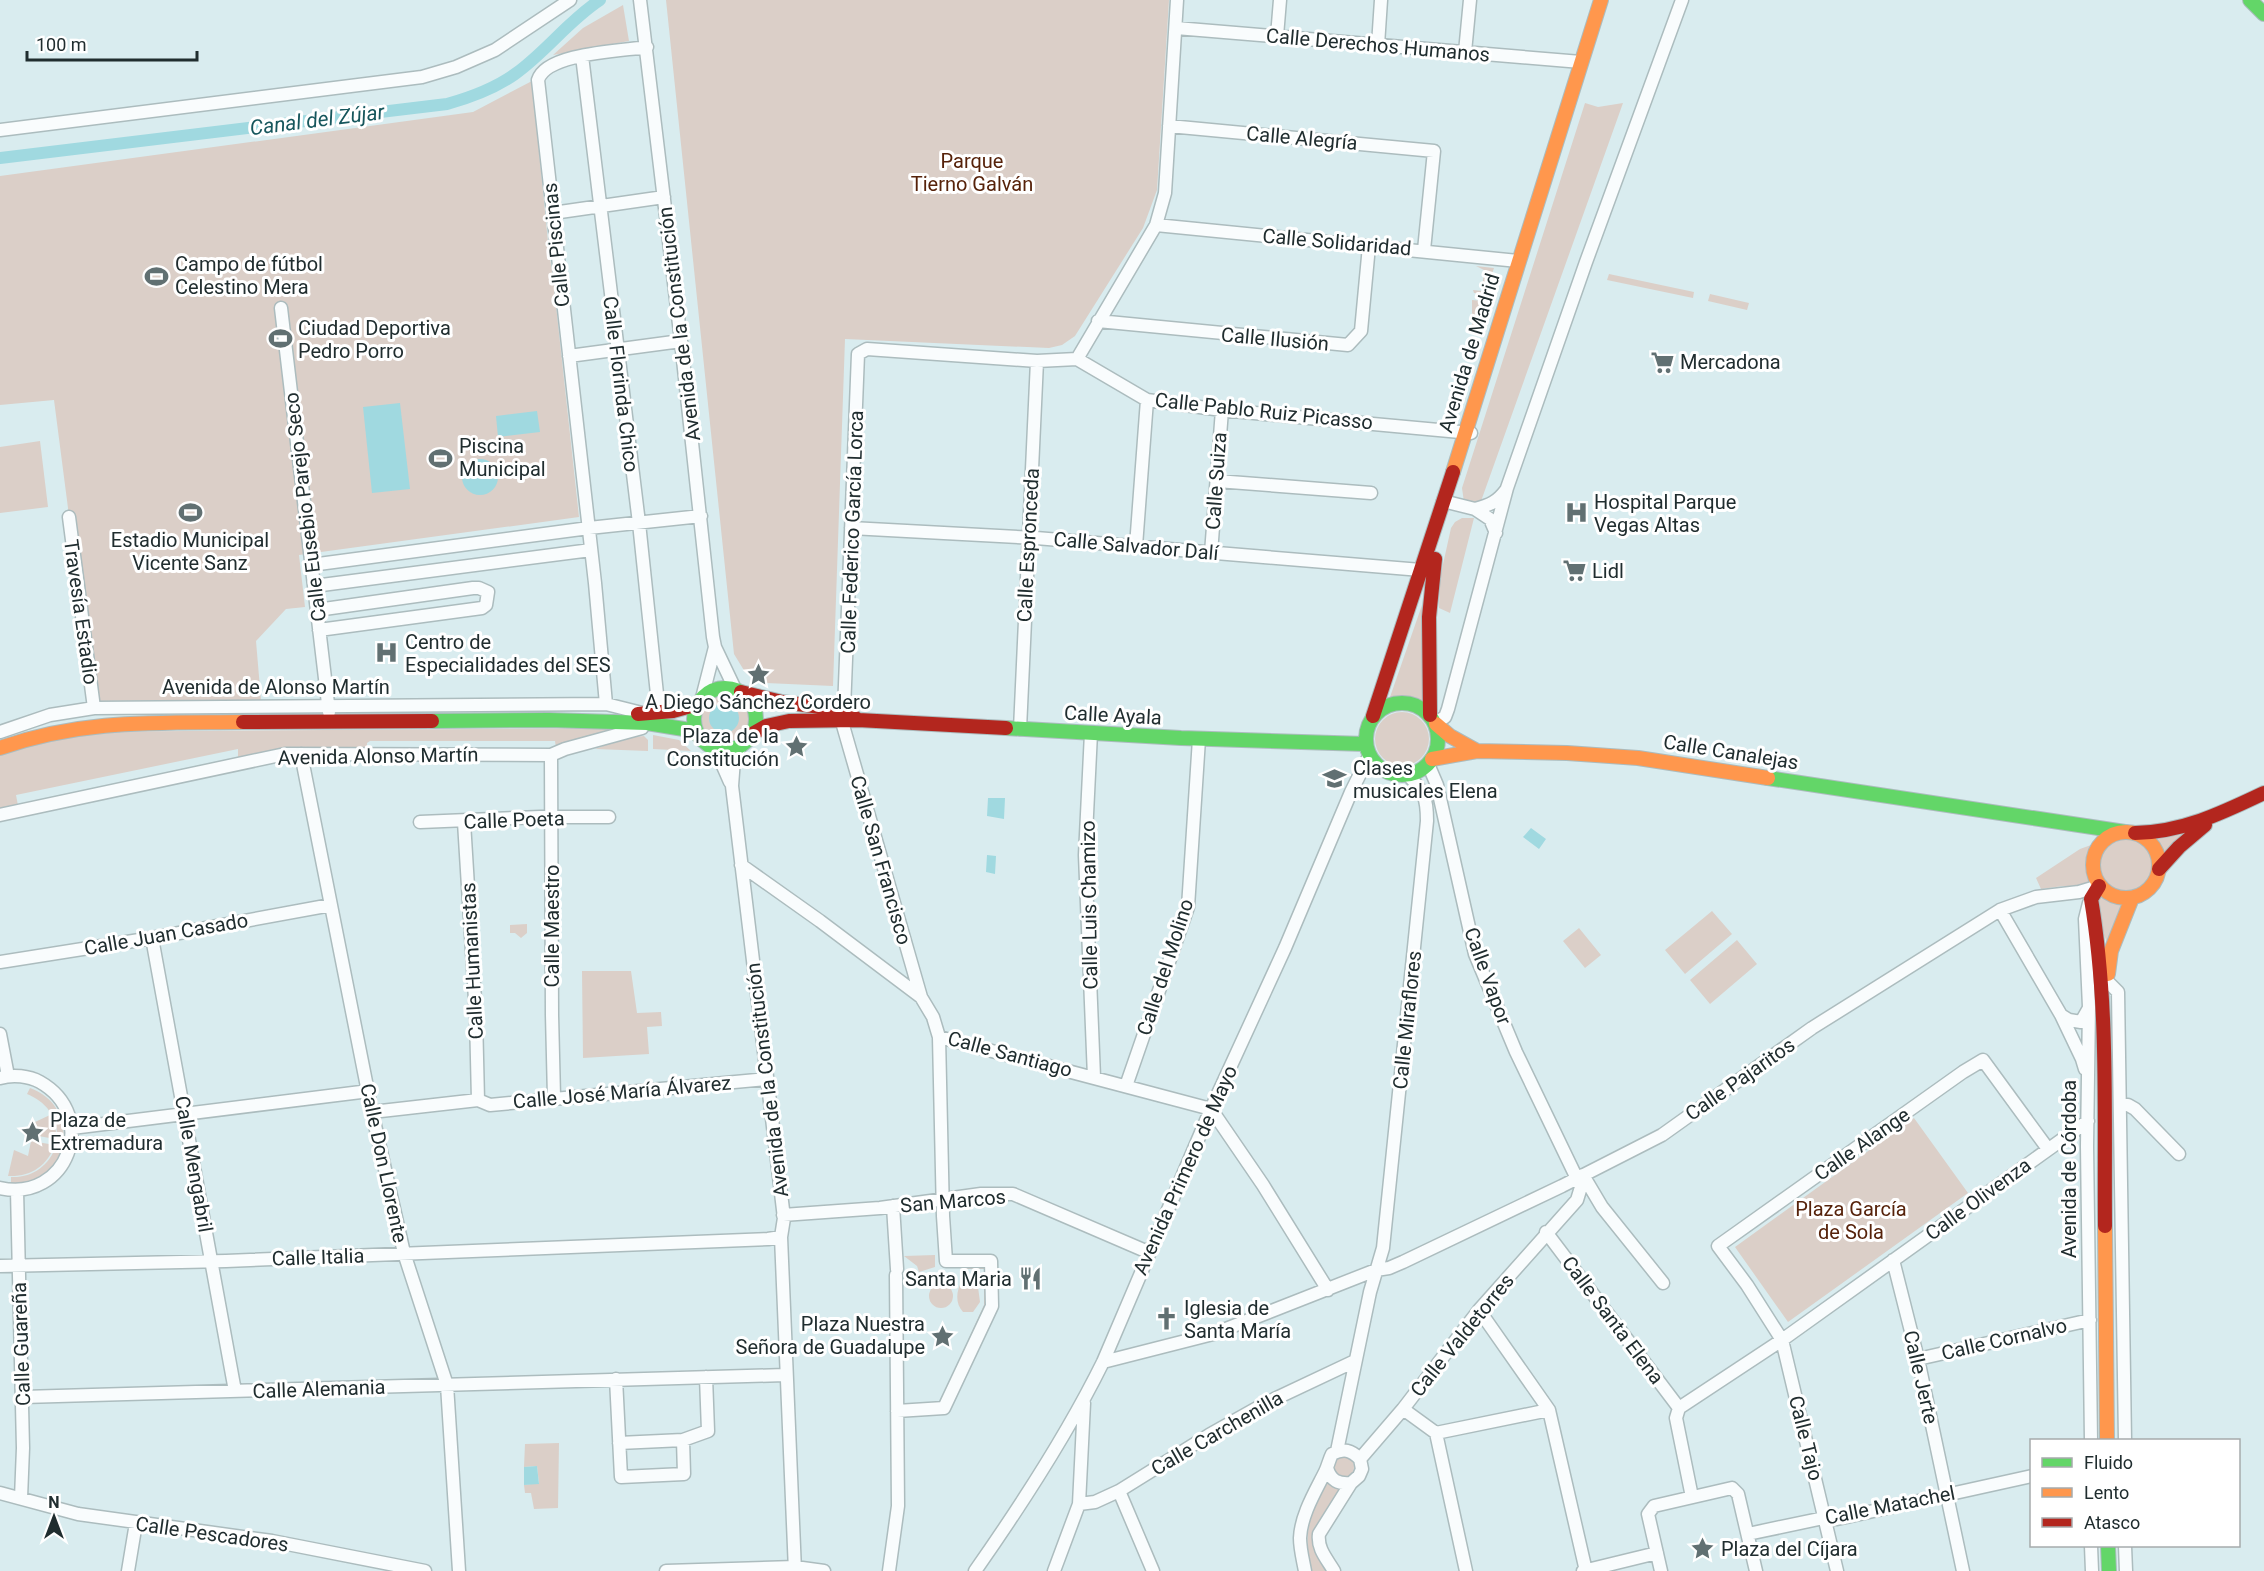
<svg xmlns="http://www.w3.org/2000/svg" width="2264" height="1571" viewBox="0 0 2264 1571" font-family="Roboto,sans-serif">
  <rect width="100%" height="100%" fill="#d9ecef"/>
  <path fill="#dbcfc8" d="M 666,0 L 1169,0 L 1157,190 L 1143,228 L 1075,336 L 1062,345 L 1049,348 L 845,339 L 833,686 L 766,683 L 745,672 L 734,654 Z
    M 623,5 L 629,41 L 553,55 L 583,28 Z
    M 532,81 L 549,252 L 553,278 L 579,517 L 299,555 L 305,607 L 286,609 L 256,641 L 261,700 L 93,701 L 54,400 L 0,405 L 0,176 L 473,112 Z
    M 1585,103 L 1598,107 L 1623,103 L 1480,504 L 1464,502 L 1462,488 Z
    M 1476,266 L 1494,268 L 1485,294 L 1474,293 L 1473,290 L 1482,291 L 1484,270 Z
    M 1609,274 L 1694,292 L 1693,298 L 1607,280 Z
    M 1710,294 L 1749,303 L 1747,310 L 1708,301 Z
    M 1472,300 L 1483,301 L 1475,331 L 1472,330 Z
    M 40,441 L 48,507 L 0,513 L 0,447 Z
    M 1462,518 L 1474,518 L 1450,613 L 1439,608 L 1440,578 L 1451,528 L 1455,522 Z
    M 1422,605 L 1426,707 C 1415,697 1403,697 1389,700 Z
    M699 717a25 25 0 1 1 50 0a25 25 0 1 1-50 0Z
    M1375 739a27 27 0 1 1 54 0a27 27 0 1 1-54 0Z
    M 617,728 L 556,748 L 555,741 L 370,741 L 367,743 L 367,748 L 238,760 L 238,749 L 16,795 L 19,811 L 0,815 L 0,748 L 50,732 Z
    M 653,735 L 679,740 L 691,751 L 653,749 Z
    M 644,736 L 648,740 L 648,751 L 595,749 L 625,738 Z
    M 2215,816 L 2157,877 L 2147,891 L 2140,896 L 2111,951 L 2083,887 L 2063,886 L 2041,889 L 2036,878 L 2080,849 L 2091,845 L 2096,850 L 2108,837 Z
    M 1712,911 L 1732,934 L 1685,974 L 1665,950 Z
    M 527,924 L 527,933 L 521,938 L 515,933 L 510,933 L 510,925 Z
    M 1579,928 L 1601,955 L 1585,968 L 1563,941 Z
    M 1737,940 L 1757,964 L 1710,1004 L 1690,980 Z
    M 582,971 L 631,971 L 637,1013 L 661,1012 L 662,1026 L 647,1027 L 649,1054 L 583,1058 Z
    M 30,1088 C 54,1097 64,1115 64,1140 L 57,1140 C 59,1119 47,1102 27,1094 Z
    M 50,1115 L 56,1131 L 55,1139 L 33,1135 L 35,1122 Z
    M 1914,1118 L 1968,1193 L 1788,1322 L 1735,1247 Z
    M 31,1141 L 55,1145 C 47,1166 31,1177 8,1176 L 14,1150 L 28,1156 Z
    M 56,1146 L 62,1148 C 54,1173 36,1183 11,1185 L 11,1177 C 32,1178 49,1166 56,1146 Z
    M 935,1255 L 935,1267 L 919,1272 L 917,1266 L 904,1256 Z
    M 962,1264 L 989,1264 L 990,1305 L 939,1404 L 984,1305 L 984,1269 L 961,1269 Z
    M 970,1279 L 978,1287 L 980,1302 L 973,1312 L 963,1312 C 955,1303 956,1291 962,1281 Z
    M929 1296a12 12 0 1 1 24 0a12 12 0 1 1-24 0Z
    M 559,1443 L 558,1508 L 534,1509 L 531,1493 L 525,1493 L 524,1485 L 539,1483 L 537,1466 L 524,1467 L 525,1444 Z
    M1332 1467a11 11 0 1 1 22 0a11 11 0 1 1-22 0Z
    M 1327,1478 L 1334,1486 L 1345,1489 L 1319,1529 L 1330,1571 L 1310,1571 C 1303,1534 1310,1511 1327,1478 Z"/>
  <path fill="#a0d9e0" d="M 400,403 L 410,489 L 372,493 L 363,407 Z
    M 537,411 L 540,432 L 498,437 L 496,416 Z
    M462 477a18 18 0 1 1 36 0a18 18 0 1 1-36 0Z
    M709 718a15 15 0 1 1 30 0a15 15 0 1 1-30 0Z
    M 988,798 L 1005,798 L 1004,819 L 987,816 Z
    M 1531,828 L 1546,839 L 1539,849 L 1523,837 Z
    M 987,855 L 996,856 L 995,874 L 986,872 Z
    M 537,1466 L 539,1484 L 524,1485 L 524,1467 Z"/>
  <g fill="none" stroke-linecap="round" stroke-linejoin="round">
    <path stroke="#a0d9e0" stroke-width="12" d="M 0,158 L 447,104 C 472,97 494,89 515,74 C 546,52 568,21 600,0"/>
    <defs>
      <path id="street" d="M 640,0 L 681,341 L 713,637 L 715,647 L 735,689
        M 1176,28 L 1581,62
        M 1277,36 L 1280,0
        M 1378,45 L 1381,0
        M 1465,52 L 1470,0
        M 582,56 L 639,523 L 659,713
        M 1169,126 L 1434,151 L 1424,250
        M 0,130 L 422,77 L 456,67 L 495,50 L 570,0
        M 553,213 L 664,197
        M 1156,225 L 1518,261
        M 281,308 L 329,712
        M 1098,321 L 1348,345 L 1361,331 L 1369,246
        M 569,356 L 681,341
        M 1077,359 L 1156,225 L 1165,193 L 1177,0
        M 1217,481 L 1371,493
        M 1443,501 L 1475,509 L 1490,519 L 1496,533
        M 1475,509 C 1490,505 1497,502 1506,490
        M 69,517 L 94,708
        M 851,528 L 1036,538 L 1421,570
        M 1136,546 L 1147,400
        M 1211,553 L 1222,410
        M 311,565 L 589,528 L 701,516
        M 314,586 L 591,550
        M 317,610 L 473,588 L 479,588 L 488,592 L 486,605 L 482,608 L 319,630
        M 702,698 L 715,647
        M 606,704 L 595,583 L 538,80 C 546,53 621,51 647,47
        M 844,710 L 858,354 L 867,349 L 1037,361 L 1077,359 L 1147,400 L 1222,410 L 1471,433
        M 842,722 L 921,997
        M 1435,723 L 1445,717 L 1448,709 L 1507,488 L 1586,262 L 1682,0
        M 1020,729 L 1037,361
        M 0,732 L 50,715 L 94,708 L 606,704 L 646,714
        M 1091,733 L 1085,855 L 1094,1077
        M 741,745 L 734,759 L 732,786 L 784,1218 L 781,1237 L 795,1571
        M 710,746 L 719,757 L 730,782
        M 301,754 L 372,1112 L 404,1253 L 447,1385 L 459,1571
        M 551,755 L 552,1015 L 554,1097
        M 0,815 L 285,754 L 551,755 L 565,749 L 642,728
        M 420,822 L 540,817 L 609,817
        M 464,822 L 476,1016 L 478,1100
        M 741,865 L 820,921 L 921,997 L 933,1017 L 939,1037 L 943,1216 L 946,1261 L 991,1261 L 992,1306 L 944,1408 L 897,1411
        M 2089,903 L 2085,919 L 2089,1007 L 2087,1146 L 2091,1440
        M 2000,910 L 2061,1015 L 2082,1059 L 2085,1069
        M 152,938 L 235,1391
        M 0,962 L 152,938 L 331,905
        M 2107,981 L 2118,992 L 2125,1440
        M 2061,1015 L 2069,1020 L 2081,1022 L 2089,1008
        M 0,1034 L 8,1076
        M 939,1037 L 1211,1109 L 1263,1185 L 1328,1290
        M 0,1078 C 13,1074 29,1076 40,1082 C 100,1116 67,1203 0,1188
        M 1126,1086 L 1188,907 L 1199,739
        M 2120,1105 L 2128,1105 L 2135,1109 L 2179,1154
        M 372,1112 L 478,1100 L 490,1105 L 766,1079
        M 72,1128 L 369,1091
        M 1583,1175 L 1602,1207 L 1663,1283
        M 17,1190 L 23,1448 L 21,1498
        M 893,1206 L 897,1269
        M 783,1215 L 880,1208 L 981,1194 L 1013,1194 L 1148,1252
        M 1546,1232 L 1679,1408
        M 1893,1260 L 1918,1359 L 1963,1571
        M 0,1266 L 226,1261 L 768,1239 L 781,1237
        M 1479,1310 L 1549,1410 L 1586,1571
        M 1918,1359 L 2090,1320
        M 1103,1362 L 1213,1334 L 1376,1270 L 1389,1268 L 1403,1262 L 1562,1186 L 1662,1135 L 1812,1028 L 2000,910 L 2036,897 L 2079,892 L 2099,886
        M 616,1379 L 621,1477 L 684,1474 L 683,1440
        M 23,1397 L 785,1375
        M 1679,1408 L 1782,1340 L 2088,1121
        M 1679,1408 L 1676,1418 L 1692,1497
        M 1403,1409 L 1436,1433 L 1466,1571
        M 1436,1433 L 1549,1410
        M 619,1443 L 683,1440 L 708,1431 L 706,1377
        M 1337,1451 L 1370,1292 L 1383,1248 L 1427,821 C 1427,797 1424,792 1408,775
        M 1327,1468 C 1331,1481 1338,1484 1351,1483
        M 1119,1491 L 1153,1571
        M 0,1493 L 78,1514 L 272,1541 L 425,1571
        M 1079,1504 L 1095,1502 L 1119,1491 L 1209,1435 L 1266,1403 L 1355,1361
        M 1748,1534 L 1819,1519 L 1837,1519 L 2032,1476
        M 2091,1546 L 2092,1571
        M 2125,1546 L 2126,1571
        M 128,1571 L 136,1523
        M 666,1571 L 795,1567 L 824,1571
        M 889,1571 L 898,1506 L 896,1275
        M 975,1571 C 1022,1504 1067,1435 1103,1362 L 1211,1109 L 1285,948 L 1351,792 L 1369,756
        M 1054,1571 L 1079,1504 L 1084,1403
        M 1305,1571 C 1303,1560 1300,1549 1300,1538 C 1301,1515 1315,1492 1325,1472 C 1328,1466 1329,1460 1332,1454 C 1344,1448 1351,1450 1360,1459
        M 1334,1571 C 1327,1559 1317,1549 1319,1534 L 1351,1483 L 1359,1476 L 1362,1469 L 1360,1459 L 1403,1409 L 1479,1310 L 1577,1200 L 1581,1187 L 1516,1052 L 1475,954 L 1437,785 L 1428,764
        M 1583,1571 L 1657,1553
        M 1661,1571 L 1648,1514 L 1654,1506 L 1732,1488 L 1738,1494 L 1756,1571
        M 1837,1571 L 1782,1340 L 1747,1285 L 1718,1246 L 1963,1072 L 1983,1060 L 2048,1149"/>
      <path id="fast" d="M 2250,0 L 2264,14
        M694 719a31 31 0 1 1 62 0a31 31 0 1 1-62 0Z
        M1366 739a36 36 0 1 1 72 0a36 36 0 1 1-72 0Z
        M 432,721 L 549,720 L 647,723 L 696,731
        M 1006,728 L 1181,738 L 1365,744
        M 1768,778 L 2125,832
        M 2108,1546 L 2109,1571"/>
      <path id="slow" d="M 1453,472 L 1601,0
        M 1436,724 L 1450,736 L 1477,751
        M 0,748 C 83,719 157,723 243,722
        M 1432,759 L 1477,751 L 1567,753 L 1638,758 L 1768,778
        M2093 865a33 33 0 1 1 66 0a33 33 0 1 1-66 0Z
        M 2108,974 L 2111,951 L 2132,898
        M 2105,1226 L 2107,1440"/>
      <path id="jam" d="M 741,692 L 782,702 L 844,710 L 858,720
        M 638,714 L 673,711 L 698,704
        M 1430,715 L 1429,617 L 1435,559
        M 1373,716 L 1453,472
        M 243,722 L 432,721
        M 752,734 L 766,726 L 789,721 L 858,720 L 1006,728
        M 2135,833 C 2183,832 2222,813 2264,793
        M 2159,869 L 2179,847 L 2205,825
        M 2099,886 L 2091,899 C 2109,1006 2104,1118 2105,1226"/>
    </defs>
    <use href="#street" stroke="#acbcbe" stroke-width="15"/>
    <use href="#fast" stroke="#acbcbe" stroke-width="16"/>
    <use href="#slow" stroke="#acbcbe" stroke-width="16"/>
    <use href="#jam" stroke="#acbcbe" stroke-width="16"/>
    <use href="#street" stroke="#f9fcfd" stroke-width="12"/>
    <use href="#fast" stroke="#63d668" stroke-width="14"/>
    <use href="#slow" stroke="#ff974d" stroke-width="14"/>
    <use href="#jam" stroke="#b3261e" stroke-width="14"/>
  </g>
  <defs>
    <symbol id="stadium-bare" viewBox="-9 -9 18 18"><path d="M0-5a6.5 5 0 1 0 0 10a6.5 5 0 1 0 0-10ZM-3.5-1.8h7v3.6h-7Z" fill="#617072" stroke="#fff" stroke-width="2.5" paint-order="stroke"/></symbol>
    <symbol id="supermarket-bare" viewBox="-9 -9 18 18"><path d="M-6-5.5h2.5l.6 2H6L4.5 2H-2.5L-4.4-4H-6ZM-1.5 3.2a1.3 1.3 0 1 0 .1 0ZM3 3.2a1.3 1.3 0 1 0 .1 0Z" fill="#617072" stroke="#fff" stroke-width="2.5" paint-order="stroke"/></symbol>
    <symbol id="hospital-bare" viewBox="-9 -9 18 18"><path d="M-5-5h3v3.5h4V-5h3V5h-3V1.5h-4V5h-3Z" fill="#617072" stroke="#fff" stroke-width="2.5" paint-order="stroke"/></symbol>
    <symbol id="sight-bare" viewBox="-9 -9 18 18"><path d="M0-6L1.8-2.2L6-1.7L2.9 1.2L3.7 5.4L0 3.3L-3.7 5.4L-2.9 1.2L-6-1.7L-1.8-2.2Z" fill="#617072" stroke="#fff" stroke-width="2.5" paint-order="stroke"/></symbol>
    <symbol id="university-bare" viewBox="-9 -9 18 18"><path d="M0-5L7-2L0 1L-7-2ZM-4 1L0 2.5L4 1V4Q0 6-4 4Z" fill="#617072" stroke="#fff" stroke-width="2.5" paint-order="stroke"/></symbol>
    <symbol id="restaurant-bare" viewBox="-9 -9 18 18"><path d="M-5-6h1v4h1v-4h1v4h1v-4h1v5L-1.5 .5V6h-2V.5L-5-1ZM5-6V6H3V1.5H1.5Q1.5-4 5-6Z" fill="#617072" stroke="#fff" stroke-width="2.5" paint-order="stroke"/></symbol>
    <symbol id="church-bare" viewBox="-9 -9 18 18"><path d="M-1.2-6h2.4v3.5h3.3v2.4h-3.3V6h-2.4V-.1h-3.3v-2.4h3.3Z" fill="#617072" stroke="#fff" stroke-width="2.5" paint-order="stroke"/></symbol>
  </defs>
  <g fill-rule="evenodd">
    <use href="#stadium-bare" x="140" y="260" width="33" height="33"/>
    <use href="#stadium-bare" x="264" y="322" width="33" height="33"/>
    <use href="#supermarket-bare" x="1646" y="346" width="33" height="33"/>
    <use href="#stadium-bare" x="424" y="442" width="33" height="33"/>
    <use href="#stadium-bare" x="174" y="496" width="33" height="33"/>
    <use href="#hospital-bare" x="1560" y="496" width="33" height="33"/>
    <use href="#supermarket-bare" x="1558" y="554" width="33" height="33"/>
    <use href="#hospital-bare" x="370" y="636" width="33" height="33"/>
    <use href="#sight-bare" x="742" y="658" width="33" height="33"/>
    <use href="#sight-bare" x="780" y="730" width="33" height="33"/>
    <use href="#university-bare" x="1318" y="762" width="33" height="33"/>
    <use href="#sight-bare" x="16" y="1116" width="33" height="33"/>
    <use href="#restaurant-bare" x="1014" y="1262" width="33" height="33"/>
    <use href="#church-bare" x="1150" y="1302" width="33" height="33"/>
    <use href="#sight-bare" x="926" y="1320" width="33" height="33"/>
    <use href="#sight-bare" x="1686" y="1532" width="33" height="33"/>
  </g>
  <g text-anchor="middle" stroke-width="6" stroke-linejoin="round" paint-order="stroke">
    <g font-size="20" fill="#202d2f" stroke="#fff">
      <text transform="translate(1378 45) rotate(5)" y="7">Calle Derechos Humanos</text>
      <text transform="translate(1302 138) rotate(5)" y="7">Calle Alegría</text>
      <text transform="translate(1337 242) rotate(5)" y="7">Calle Solidaridad</text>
      <text transform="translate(556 245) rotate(-96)" y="7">Calle Piscinas</text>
      <text transform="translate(679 324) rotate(-97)" y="7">Avenida de la Constitución</text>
      <text transform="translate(1275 339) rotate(5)" y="7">Calle Ilusión</text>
      <text transform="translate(1469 353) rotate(-73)" y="7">Avenida de Madrid</text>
      <text transform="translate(621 384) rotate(83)" y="7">Calle Florinda Chico</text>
      <text transform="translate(1264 411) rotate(6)" y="7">Calle Pablo Ruiz Picasso</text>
      <text transform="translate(1216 481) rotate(-86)" y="7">Calle Suiza</text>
      <text transform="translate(305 507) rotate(-97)" y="7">Calle Eusebio Parejo Seco</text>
      <text transform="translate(852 532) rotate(-88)" y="7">Calle Federico García Lorca</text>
      <text transform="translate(1028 545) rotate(-87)" y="7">Calle Espronceda</text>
      <text transform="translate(1136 546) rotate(5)" y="7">Calle Salvador Dalí</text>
      <text transform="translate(81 612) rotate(82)" y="7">Travesía Estadio</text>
      <text x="276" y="694">Avenida de Alonso Martín</text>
      <text transform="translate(1113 715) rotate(3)" y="7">Calle Ayala</text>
      <text transform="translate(1731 752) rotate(9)" y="7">Calle Canalejas</text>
      <text transform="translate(378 756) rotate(-1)" y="7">Avenida Alonso Martín</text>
      <text transform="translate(514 820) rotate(-2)" y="7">Calle Poeta</text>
      <text transform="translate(881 860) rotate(74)" y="7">Calle San Francisco</text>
      <text transform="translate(1089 905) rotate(-91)" y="7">Calle Luis Chamizo</text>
      <text transform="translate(552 926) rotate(-90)" y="7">Calle Maestro</text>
      <text transform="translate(166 934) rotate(-10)" y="7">Calle Juan Casado</text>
      <text transform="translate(472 961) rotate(-93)" y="7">Calle Humanistas</text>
      <text transform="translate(1165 967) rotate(-72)" y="7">Calle del Molino</text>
      <text transform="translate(1488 976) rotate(70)" y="7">Calle Vapor</text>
      <text transform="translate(1407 1020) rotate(-84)" y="7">Calle Miraflores</text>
      <text transform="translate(1010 1054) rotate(15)" y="7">Calle Santiago</text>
      <text transform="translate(1740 1079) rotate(-35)" y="7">Calle Pajaritos</text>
      <text transform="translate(767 1080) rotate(-97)" y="7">Avenida de la Constitución</text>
      <text transform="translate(622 1092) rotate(-5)" y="7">Calle José María Álvarez</text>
      <text transform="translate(1862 1144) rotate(-35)" y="7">Calle Alange</text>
      <text transform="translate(384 1163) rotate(78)" y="7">Calle Don Llorente</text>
      <text transform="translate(194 1164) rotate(80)" y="7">Calle Mengabril</text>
      <text transform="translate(2069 1169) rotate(-90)" y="7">Avenida de Córdoba</text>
      <text transform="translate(1185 1170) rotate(-66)" y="7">Avenida Primero de Mayo</text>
      <text transform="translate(1978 1199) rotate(-36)" y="7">Calle Olivenza</text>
      <text transform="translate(953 1201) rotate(-5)" y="7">San Marcos</text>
      <text transform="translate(318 1257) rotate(-2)" y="7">Calle Italia</text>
      <text transform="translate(1613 1320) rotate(53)" y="7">Calle Santa Elena</text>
      <text transform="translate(1462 1335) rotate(-51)" y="7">Calle Valdetorres</text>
      <text transform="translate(2004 1339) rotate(-13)" y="7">Calle Cornalvo</text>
      <text transform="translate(21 1344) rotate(-92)" y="7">Calle Guareña</text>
      <text transform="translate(1921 1377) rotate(77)" y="7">Calle Jerte</text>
      <text transform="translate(319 1389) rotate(-2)" y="7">Calle Alemania</text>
      <text transform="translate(1217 1433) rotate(-30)" y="7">Calle Carchenilla</text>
      <text transform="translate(1806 1438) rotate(76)" y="7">Calle Tajo</text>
      <text transform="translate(1890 1505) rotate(-11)" y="7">Calle Matachel</text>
      <text transform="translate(212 1534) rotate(8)" y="7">Calle Pescadores</text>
    </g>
    <g font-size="20" fill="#56220a" stroke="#fff">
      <text x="972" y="168">Parque<tspan x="972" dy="23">Tierno Galván</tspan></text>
      <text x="1851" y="1216">Plaza García<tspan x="1851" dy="23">de Sola</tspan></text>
    </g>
    <g font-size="20" fill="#202d2f" stroke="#fff" text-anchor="start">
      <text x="175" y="271">Campo de fútbol<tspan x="175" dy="23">Celestino Mera</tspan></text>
      <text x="298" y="335">Ciudad Deportiva<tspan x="298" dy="23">Pedro Porro</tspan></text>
      <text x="1680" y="369">Mercadona</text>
      <text x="459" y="453">Piscina<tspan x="459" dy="23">Municipal</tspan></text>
      <text x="1594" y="509">Hospital Parque<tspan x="1594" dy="23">Vegas Altas</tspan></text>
      <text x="190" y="547" text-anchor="middle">Estadio Municipal<tspan x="190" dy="23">Vicente Sanz</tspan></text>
      <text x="1592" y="578">Lidl</text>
      <text x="405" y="649">Centro de<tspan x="405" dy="23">Especialidades del SES</tspan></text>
      <text x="758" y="709" text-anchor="middle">A Diego Sánchez Cordero</text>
      <text x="779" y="743" text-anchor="end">Plaza de la<tspan x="779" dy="23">Constitución</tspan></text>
      <text x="1353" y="775">Clases<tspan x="1353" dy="23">musicales Elena</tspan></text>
      <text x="50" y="1127">Plaza de<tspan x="50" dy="23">Extremadura</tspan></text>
      <text x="1012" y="1286" text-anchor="end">Santa Maria</text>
      <text x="1184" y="1315">Iglesia de<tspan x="1184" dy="23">Santa María</tspan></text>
      <text x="925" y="1331" text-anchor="end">Plaza Nuestra<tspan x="925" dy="23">Señora de Guadalupe</tspan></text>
      <text x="1721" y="1556">Plaza del Cíjara</text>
    </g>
    <g font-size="21" font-style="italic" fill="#16565c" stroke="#fff">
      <text transform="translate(317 120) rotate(-7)" y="7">Canal del Zújar</text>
    </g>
  </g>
  <rect x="2030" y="1439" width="210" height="108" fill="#ffffff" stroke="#a6abac" stroke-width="1.5"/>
  <rect x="2042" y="1458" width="30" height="9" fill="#63d668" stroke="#a6abac" stroke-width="1.5"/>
  <text x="2084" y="1469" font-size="18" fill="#202d2f">Fluido</text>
  <rect x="2042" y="1488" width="30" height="9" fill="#ff974d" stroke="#a6abac" stroke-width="1.5"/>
  <text x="2084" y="1499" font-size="18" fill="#202d2f">Lento</text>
  <rect x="2042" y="1518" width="30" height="9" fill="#b3261e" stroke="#a6abac" stroke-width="1.5"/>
  <text x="2084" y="1529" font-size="18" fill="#202d2f">Atasco</text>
  <g transform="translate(54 1517)" stroke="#ffffff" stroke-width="4.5" paint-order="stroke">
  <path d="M0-4.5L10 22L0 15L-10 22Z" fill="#202d2f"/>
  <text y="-9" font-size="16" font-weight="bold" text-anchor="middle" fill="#202d2f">N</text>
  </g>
  <path d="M27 51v9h170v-9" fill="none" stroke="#202d2f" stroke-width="3"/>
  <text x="36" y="51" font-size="18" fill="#202d2f" stroke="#ffffff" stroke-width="4.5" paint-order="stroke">100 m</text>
</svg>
